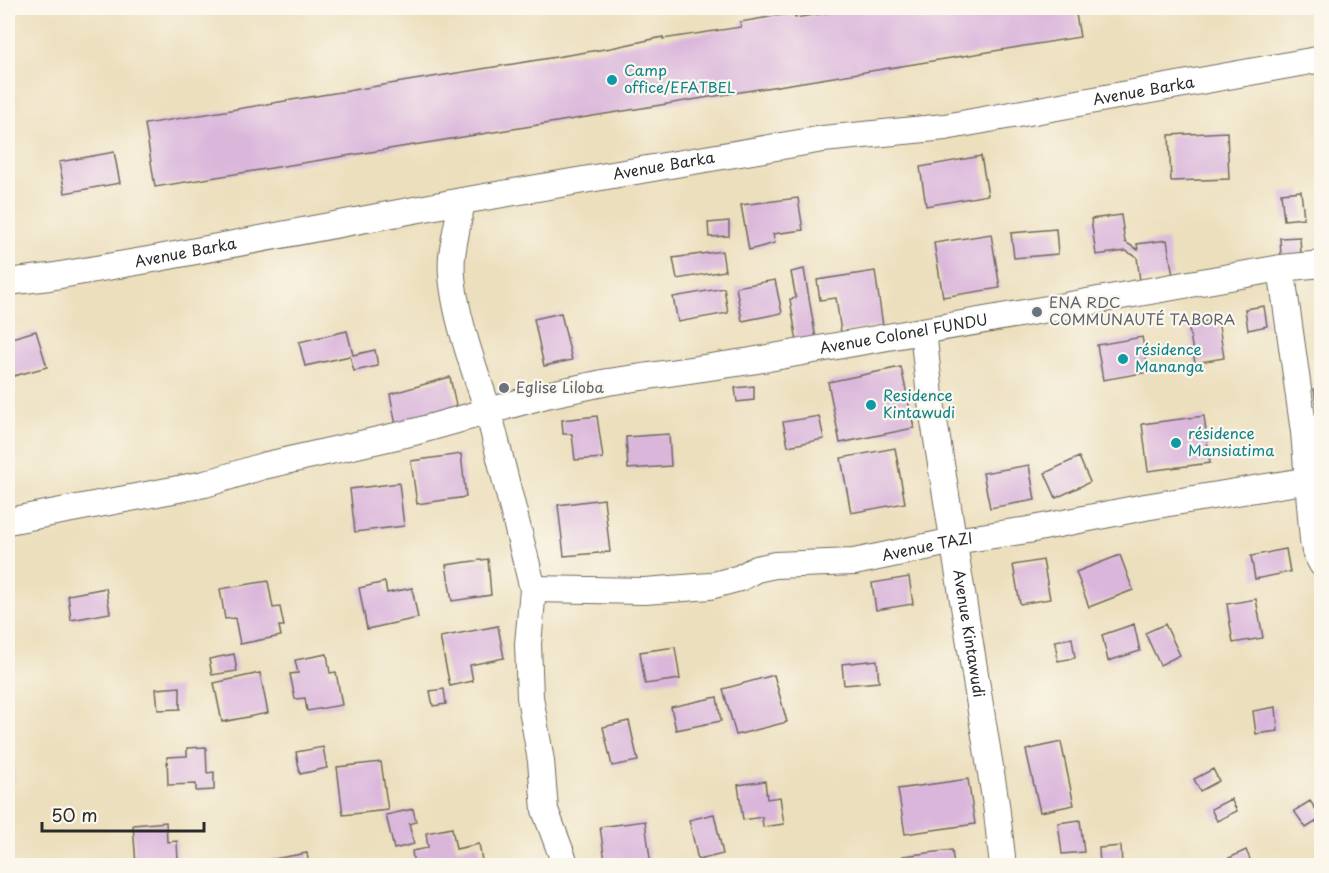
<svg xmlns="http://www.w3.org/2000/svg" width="1329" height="873" viewBox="0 0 1329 873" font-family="'Playpen Sans',sans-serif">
  <rect width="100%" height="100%" fill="#fbf7ec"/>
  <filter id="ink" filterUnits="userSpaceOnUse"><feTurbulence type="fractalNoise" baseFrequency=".0167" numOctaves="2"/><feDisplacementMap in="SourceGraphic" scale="12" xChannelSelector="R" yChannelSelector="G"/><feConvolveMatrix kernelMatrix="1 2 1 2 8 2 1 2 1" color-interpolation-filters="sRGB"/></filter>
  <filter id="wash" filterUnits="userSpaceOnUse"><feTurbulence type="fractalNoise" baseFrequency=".008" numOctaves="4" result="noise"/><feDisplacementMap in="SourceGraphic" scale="24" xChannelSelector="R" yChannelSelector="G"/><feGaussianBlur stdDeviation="1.35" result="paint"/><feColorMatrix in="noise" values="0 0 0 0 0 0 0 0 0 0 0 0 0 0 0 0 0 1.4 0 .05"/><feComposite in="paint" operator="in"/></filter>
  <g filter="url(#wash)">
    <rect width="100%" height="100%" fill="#ecdfbd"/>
    <g id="blocks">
      <path fill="#dab6db" d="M 858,8 L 1075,8 L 1080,37 L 155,187 L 145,124 L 611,48 L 663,37 L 663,39 L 741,27 L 740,22 L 794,13 L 795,18 Z
        M 1227,132 L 1229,179 L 1171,181 L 1169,135 Z
        M 114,152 L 120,183 L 65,193 L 59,162 Z
        M 981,156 L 988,195 L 926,206 L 920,167 Z
        M 1301,191 L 1304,218 L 1284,220 L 1281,193 Z
        M 798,198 L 803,230 L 773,234 L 775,243 L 749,250 L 741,205 Z
        M 1121,215 L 1125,242 L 1138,250 L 1137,244 L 1167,240 L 1173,276 L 1140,281 L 1137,257 L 1126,251 L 1096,255 L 1091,219 Z
        M 729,221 L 729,236 L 709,237 L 708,223 Z
        M 1056,229 L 1058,254 L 1014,258 L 1011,233 Z
        M 991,234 L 1000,288 L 943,297 L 934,243 Z
        M 1300,237 L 1301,256 L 1281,257 L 1280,238 Z
        M 722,251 L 725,271 L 677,279 L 673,258 Z
        M 804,269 L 816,339 L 797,342 L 790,299 L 796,298 L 791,272 Z
        M 875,271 L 883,326 L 841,332 L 836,298 L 820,300 L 817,280 Z
        M 775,280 L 782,313 L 742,321 L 736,287 Z
        M 724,288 L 728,313 L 678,322 L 673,297 Z
        M 1264,306 L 1267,326 L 1248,330 L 1245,309 Z
        M 561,313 L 572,360 L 544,366 L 534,319 Z
        M 1218,319 L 1224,358 L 1195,363 L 1188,324 Z
        M 36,331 L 47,367 L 10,377 L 8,368 L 8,339 Z
        M 347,331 L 353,355 L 375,350 L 378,366 L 354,371 L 350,356 L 305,366 L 299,342 Z
        M 1142,337 L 1149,372 L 1103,380 L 1097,345 Z
        M 901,367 L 914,428 L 840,443 L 828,382 Z
        M 450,377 L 458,415 L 397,431 L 390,394 Z
        M 754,386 L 754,400 L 737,402 L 735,388 Z
        M 1322,387 L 1322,429 L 1320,429 L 1314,389 Z
        M 597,416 L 603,458 L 575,460 L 572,434 L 563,434 L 562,420 Z
        M 819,416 L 824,439 L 788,446 L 783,422 Z
        M 1204,416 L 1210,463 L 1148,471 L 1142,424 Z
        M 669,434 L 671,466 L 628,469 L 626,437 Z
        M 895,448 L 905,503 L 851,513 L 841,458 Z
        M 461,454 L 466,497 L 417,504 L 411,461 Z
        M 1079,457 L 1090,482 L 1056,498 L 1045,473 Z
        M 1029,465 L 1035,500 L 990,508 L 983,473 Z
        M 399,483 L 404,526 L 355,532 L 350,489 Z
        M 604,499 L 610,552 L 564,556 L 558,505 Z
        M 1286,549 L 1290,572 L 1255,579 L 1251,556 Z
        M 1120,555 L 1133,590 L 1089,607 L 1076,572 Z
        M 488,559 L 491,595 L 452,601 L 446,565 Z
        M 1043,560 L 1050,599 L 1020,604 L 1013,565 Z
        M 909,577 L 913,604 L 876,610 L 872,583 Z
        M 268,581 L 273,608 L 280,607 L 284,626 L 279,626 L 281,636 L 240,644 L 235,618 L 225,619 L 220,589 Z
        M 385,582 L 387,593 L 412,588 L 418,618 L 367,629 L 359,588 Z
        M 106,588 L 110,613 L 71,620 L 68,595 Z
        M 1256,599 L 1263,638 L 1233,643 L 1227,604 Z
        M 1134,624 L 1140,651 L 1108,661 L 1102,635 Z
        M 1165,624 L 1180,655 L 1160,665 L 1145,633 Z
        M 498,626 L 504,658 L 470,665 L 473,681 L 450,686 L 440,637 Z
        M 1072,638 L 1075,658 L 1058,661 L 1055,641 Z
        M 675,647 L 680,679 L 645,684 L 640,652 Z
        M 234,654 L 237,671 L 212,675 L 209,659 Z
        M 327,654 L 330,673 L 336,672 L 342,705 L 307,711 L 305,698 L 295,699 L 290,674 L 298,673 L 295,660 Z
        M 877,660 L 879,682 L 844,685 L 842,664 Z
        M 260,673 L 268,713 L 222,722 L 214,683 Z
        M 774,675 L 787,722 L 736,735 L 723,689 Z
        M 180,687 L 180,709 L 158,710 L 156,689 Z
        M 444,689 L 446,704 L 433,706 L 430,691 Z
        M 717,697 L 721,721 L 676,730 L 671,707 Z
        M 1276,707 L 1278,731 L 1256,734 L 1253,711 Z
        M 629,721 L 638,761 L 612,766 L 603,727 Z
        M 8,742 L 15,781 L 8,782 Z
        M 1061,742 L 1074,805 L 1040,812 L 1026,750 Z
        M 206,747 L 207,773 L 214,772 L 214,790 L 196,791 L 196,784 L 168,785 L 167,757 L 187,756 L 187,748 Z
        M 323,747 L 327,768 L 300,774 L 296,752 Z
        M 381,762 L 388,810 L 343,815 L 337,767 Z
        M 1213,769 L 1219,781 L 1200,791 L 1194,779 Z
        M 968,779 L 975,824 L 905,834 L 898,789 Z
        M 765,781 L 767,799 L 780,797 L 784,824 L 763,827 L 762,817 L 743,820 L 738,785 Z
        M 1231,799 L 1237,811 L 1217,821 L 1211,809 Z
        M 1310,801 L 1322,818 L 1306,828 L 1294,811 Z
        M 413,809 L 416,822 L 409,824 L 414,844 L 394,849 L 386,815 Z
        M 714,814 L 723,854 L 698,860 L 689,820 Z
        M 1080,820 L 1084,852 L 1062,854 L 1058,823 Z
        M 645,821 L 651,866 L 618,866 L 617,859 L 605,861 L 600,827 Z
        M 166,822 L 167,842 L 177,841 L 178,861 L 136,865 L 133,825 Z
        M 452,828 L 456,849 L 479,844 L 483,866 L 414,866 L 412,851 L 428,848 L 426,833 Z
        M 1121,846 L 1122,866 L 1100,866 L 1099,848 Z
        M 952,850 L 954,866 L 904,866 L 903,856 Z
        M 1246,850 L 1253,866 L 1227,866 L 1225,860 Z
        M 307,853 L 309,866 L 258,866 L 258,862 Z"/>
    </g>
  </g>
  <g filter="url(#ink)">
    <use href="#blocks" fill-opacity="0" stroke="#6f6a5e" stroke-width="1.5"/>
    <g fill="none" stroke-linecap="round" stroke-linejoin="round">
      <defs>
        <g id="street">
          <path d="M 462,201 C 459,219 454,238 452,256 C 448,298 474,369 488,410 L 533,589 L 528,644 L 530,697 L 541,761 L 545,810 L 566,866"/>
          <path d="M 1281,268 L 1304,432 L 1313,540 L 1315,551 L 1322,564"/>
          <path id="s1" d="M 8,282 L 49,277 L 148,260 L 462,201 L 705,159 L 823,139 L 945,127 L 1322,59"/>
          <path id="s2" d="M 923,331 L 930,396 L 996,804 L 1003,866"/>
          <path id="s3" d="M 8,521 L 205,484 L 263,466 L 414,432 L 546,395 L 608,382 L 751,361 L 1281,268 L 1322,264"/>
          <path id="s4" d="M 533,589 L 645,591 L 710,586 L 740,578 L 756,569 L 775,565 L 854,562 L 954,541 L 1028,530 L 1145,507 L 1322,478"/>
        </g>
      </defs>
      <use href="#street" stroke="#6f6a5e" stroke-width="28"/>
      <use href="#street" stroke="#fff" stroke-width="26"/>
    </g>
  </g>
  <g fill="#0f9aa8" stroke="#fbf7ec" stroke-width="2">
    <circle cx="612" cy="80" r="6"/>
    <circle cx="1123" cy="359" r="6"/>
    <circle cx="871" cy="405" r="6"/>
    <circle cx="1176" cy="443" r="6"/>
  </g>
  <g fill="#6b7280" stroke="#fbf7ec" stroke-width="2">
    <circle cx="1037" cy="312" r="6"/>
    <circle cx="504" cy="388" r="6"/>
  </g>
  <g text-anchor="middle" stroke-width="4.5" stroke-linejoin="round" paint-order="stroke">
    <g font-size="15" fill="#0d838f" stroke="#fbf7ec" text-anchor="start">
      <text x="624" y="76">Camp<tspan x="624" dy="17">office/EFATBEL</tspan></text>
      <text x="1135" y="355">résidence<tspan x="1135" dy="17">Mananga</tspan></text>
      <text x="883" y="401">Residence<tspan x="883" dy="17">Kintawudi</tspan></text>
      <text x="1188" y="439">résidence<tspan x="1188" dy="17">Mansiatima</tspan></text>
    </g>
    <g font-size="15" fill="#2b2b2b" stroke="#fbf7ec">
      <text dy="5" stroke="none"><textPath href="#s1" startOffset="1152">Avenue Barka</textPath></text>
      <text dy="5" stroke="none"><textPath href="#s1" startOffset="666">Avenue Barka</textPath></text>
      <text dy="5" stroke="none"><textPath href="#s1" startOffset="180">Avenue Barka</textPath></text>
      <text dy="5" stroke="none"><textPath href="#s3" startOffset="916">Avenue Colonel FUNDU</textPath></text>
      <text dy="5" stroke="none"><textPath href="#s4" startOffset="400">Avenue TAZI</textPath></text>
      <text dy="5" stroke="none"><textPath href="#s2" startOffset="306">Avenue Kintawudi</textPath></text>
    </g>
    <g font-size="15" fill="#5b616d" stroke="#fbf7ec" text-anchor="start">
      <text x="1049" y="308">ENA RDC<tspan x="1049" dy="17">COMMUNAUTÉ TABORA</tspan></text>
      <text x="516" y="393">Eglise Liloba</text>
    </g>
  </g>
  <rect width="1329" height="873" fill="none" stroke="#fbf7ec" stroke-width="30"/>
  <path d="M42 822v9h162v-9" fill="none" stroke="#2b2b2b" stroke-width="3"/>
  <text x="51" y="822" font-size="18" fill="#2b2b2b" stroke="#fbf7ec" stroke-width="4.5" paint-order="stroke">50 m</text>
</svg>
